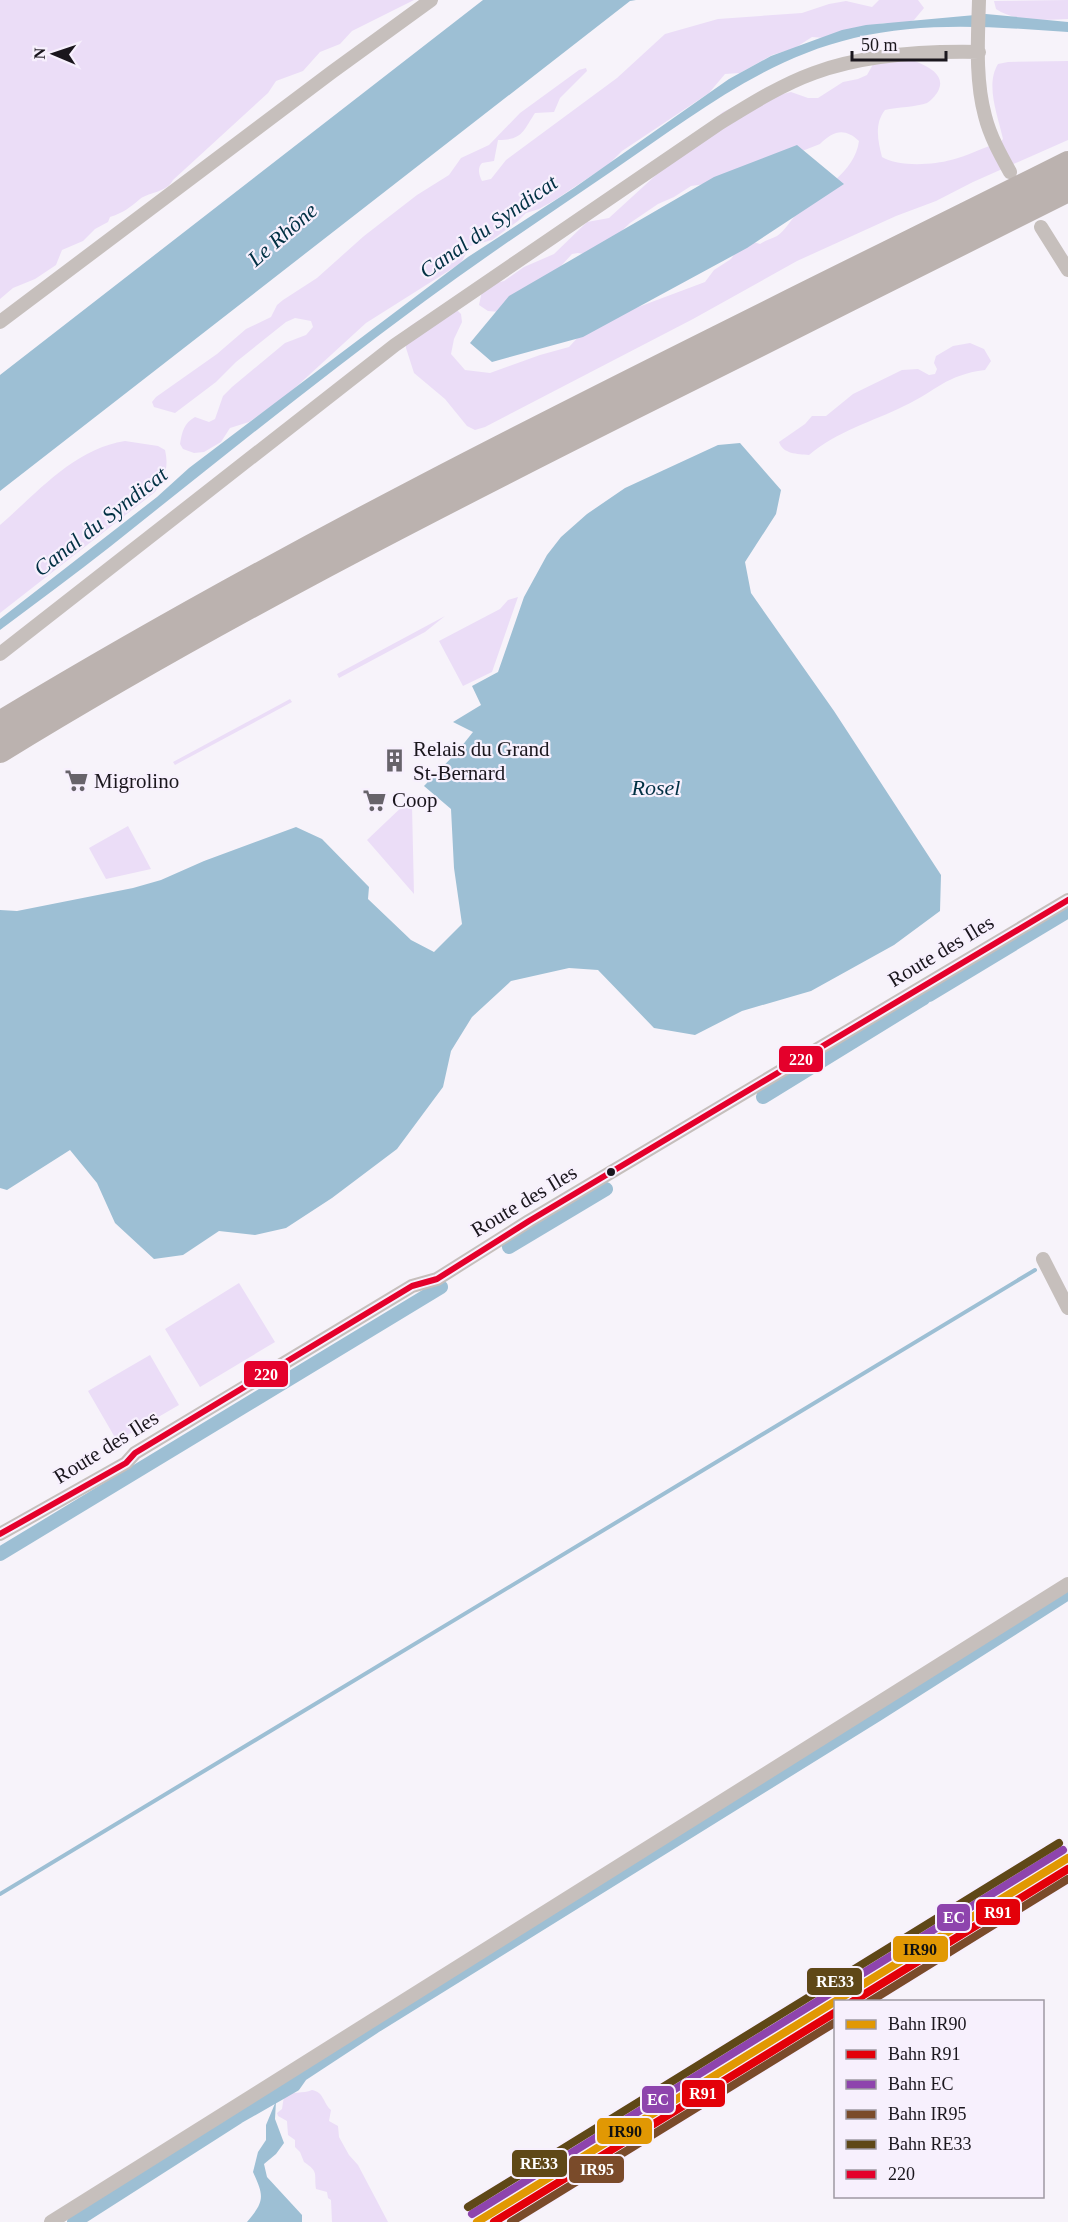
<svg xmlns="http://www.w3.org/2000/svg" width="1068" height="2222" viewBox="0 0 1068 2222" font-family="'Times New Roman',serif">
  <rect width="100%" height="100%" fill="#f7f3fa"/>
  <path fill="#ebddf7" d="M 0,0 L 414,0 L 352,31 L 340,44 L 320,52 L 303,71 L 276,81 L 268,93 L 173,180 C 166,193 151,191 140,199 C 129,208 125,212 110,217 L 108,222 L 95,229 L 83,241 L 62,250 L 56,265 L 35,279 L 13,288 L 0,299 Z
    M 879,0 L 918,0 L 924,8 L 914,20 L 905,23 L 883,23 L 825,38 L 812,37 L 795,48 L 772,55 L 740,73 L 725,74 L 709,93 L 622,151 L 609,164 L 555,200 L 539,209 L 526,213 L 518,221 L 492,240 L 470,246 L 461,263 L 366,323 L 285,397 L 249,422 L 230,428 L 221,442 L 204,452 L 194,453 L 183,449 L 180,444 C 182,432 184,423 195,417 L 209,422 L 215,419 L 223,396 L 232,387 L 285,343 L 306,335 L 313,327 L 311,321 L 295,318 L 286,322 L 236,362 L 216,382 L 175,413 L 154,407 L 152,402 L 156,397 L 217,354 L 246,329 L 271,317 L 277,305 L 283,300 L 317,278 L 364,236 L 417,195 L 449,175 L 461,158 L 489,145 L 520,113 L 579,70 L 586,68 L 587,71 L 560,98 L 554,112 L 535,113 C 523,131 523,140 498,140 L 494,161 L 482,163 C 477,168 479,175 482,181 L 491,179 L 506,160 L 617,78 L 665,34 L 718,19 L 802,13 L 829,4 L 846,1 L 872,7 Z
    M 1068,0 L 1068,19 C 1046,20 1015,22 996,9 L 994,1 Z
    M 880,52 L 888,52 C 904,58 948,67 939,89 C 937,94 932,100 927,103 C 917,107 897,107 885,110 C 874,124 878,141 882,157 C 898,167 933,165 951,160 C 968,156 983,147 1000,143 L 1003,139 C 998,116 985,85 998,64 L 1008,62 L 1068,61 L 1068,140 L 973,182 L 936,201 L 896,216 L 797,261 L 693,319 L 485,427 L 475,430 L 467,426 L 445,399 L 414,373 L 406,348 L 405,331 C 420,316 437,312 457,310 L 461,314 L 462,322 L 454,339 L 451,354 L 465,370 L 490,373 L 540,355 L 569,347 L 581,334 L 617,315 L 705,282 L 714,270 L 731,259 L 744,239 L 760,244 C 766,240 771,239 777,236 C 785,231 792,218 799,211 C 819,190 855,173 859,141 C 845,128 834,130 820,144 L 726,181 L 691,186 L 674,197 L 658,204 L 630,223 L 605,247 L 591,255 L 578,253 L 572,254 L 561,266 L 500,312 L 488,311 L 479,305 L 482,291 L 492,284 L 504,281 L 524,267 L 554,254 L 587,222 L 609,218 L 656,175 L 678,159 L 711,122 L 723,112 L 737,105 L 791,92 L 808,98 L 818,98 L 843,82 L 858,79 L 867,75 Z
    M 970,343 L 984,349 L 991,361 L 985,370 C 945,375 937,391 904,406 C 872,422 837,431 809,455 C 797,454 783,454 779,442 L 805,424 L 812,416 L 826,416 L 853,394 L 902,370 L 918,369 L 929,375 L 935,374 L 937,369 L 934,363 L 936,356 L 953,346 Z
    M 125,441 L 158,446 L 165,450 C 169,468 165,477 155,492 L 0,613 L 0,525 C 38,492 74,449 125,441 Z
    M 518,597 L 492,672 L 463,686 L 439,641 L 500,609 L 508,600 Z
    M 445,616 L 425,632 L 339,678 L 337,674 Z
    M 290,699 L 292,702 L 175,765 L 173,762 Z
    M 407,802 L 412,806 L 414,894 L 367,840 Z
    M 128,826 L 151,869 L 106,879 L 89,848 Z
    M 239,1283 L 275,1342 L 200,1387 L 165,1329 Z
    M 150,1355 L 179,1405 L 117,1441 L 88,1391 Z
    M 312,2090 C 324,2092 323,2103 331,2110 L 329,2121 L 338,2126 L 339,2137 L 349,2155 L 358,2165 L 388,2222 L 332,2222 L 331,2200 L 328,2198 L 327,2192 L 316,2189 C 314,2173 319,2172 304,2162 L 300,2152 L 295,2147 L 295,2140 L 288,2135 L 287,2121 L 278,2116 L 277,2113 L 282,2109 L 284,2096 C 292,2091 303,2094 312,2090 Z"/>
  <path fill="#9dbfd4" d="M 483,0 L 636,0 L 630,1 L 0,491 L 0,375 Z
    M 986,14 L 1068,22 L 1068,32 C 996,27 925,21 854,38 C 761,60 689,119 612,171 C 549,214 486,256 425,301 C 318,380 215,463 111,546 C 74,575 37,602 0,630 L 0,619 L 157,497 L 189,468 L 468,257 L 574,188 L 729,79 L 771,56 L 842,30 L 866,25 Z
    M 797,145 L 844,184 L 747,248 L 583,337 L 492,362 L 470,343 L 509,296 L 714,177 Z
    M 740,443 L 781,490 L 776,514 L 745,562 L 751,593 L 834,711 L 941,875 L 940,911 L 894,945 L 811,991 L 742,1011 L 695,1035 L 654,1028 L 598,970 L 569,968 L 511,981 L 472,1017 L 451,1051 L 443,1087 L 397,1149 L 332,1198 L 286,1228 L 255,1235 L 219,1231 L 183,1255 L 154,1259 L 115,1223 L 97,1183 L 70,1150 L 7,1190 L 0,1188 L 0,910 L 17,911 L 133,888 L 161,880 L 204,861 L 296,827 L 322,839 L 369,887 L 368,899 L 411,940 L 434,952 L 462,924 L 454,868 L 451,809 L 424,786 L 457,752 L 473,732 L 453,722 L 481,705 L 472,686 L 498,672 L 524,597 L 547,555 L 561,537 L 587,514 L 625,488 L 718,445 Z
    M 276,2101 L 275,2119 L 284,2143 L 276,2154 L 264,2164 L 267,2177 L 302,2215 L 302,2222 L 247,2222 C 265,2201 264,2196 253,2172 L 258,2152 L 266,2140 L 266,2125 Z"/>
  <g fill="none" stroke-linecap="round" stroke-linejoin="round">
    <path stroke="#9dbfd4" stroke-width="4" d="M 0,1894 L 1035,1270"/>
    <path stroke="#9dbfd4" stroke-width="14" d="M 929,995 L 1068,911
      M 763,1097 L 924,998
      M 509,1247 L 606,1189
      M 0,1554 L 441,1287
      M 74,2222 L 238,2117 L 294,2085 L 301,2075 L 377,2025 L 878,1714 L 1068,1593"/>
    <path stroke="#c6bfbc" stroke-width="14" d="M 979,0 C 978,38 975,79 985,116 C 990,136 1000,154 1010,172
      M 1041,227 L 1068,270
      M 0,322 L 332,72 L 431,0
      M 0,654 L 395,345 L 720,123 C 751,104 781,85 814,73 C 863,55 928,51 979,52
      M 1043,1259 L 1068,1308
      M 0,1534 L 126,1463 L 135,1453 L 412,1286 L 437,1279 L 529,1221 L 1068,900
      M 51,2222 L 1068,1584"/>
    <path stroke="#bbb2af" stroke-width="26" d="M 0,724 C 344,516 709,344 1068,164
      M 0,750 C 203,625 416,516 629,409 C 775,336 922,262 1068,189"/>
    <defs>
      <path id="bus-1" d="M 0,1534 L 126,1463 L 135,1453 L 412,1286 L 437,1279 L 529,1221 L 1068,900"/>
    </defs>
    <use href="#bus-1" stroke="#f7f0fd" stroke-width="10"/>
    <use href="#bus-1" stroke="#e4002b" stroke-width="6"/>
    <defs>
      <path id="rail-1" d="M 477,2222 L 1068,1858"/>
      <path id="rail-2" d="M 852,2002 L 1068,1869
        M 494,2222 L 836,2012"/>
      <path id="rail-3" d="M 472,2214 L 1063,1850"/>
      <path id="rail-4" d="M 869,2002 L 1068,1879
        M 511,2222 L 836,2022"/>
      <path id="rail-5" d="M 468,2207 L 1059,1843"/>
    </defs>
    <use href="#rail-1" stroke="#f7f0fd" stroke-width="12"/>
    <use href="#rail-2" stroke="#f7f0fd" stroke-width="12"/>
    <use href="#rail-3" stroke="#f7f0fd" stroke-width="12"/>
    <use href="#rail-4" stroke="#f7f0fd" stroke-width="12"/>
    <use href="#rail-5" stroke="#f7f0fd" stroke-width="12"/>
    <use href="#rail-1" stroke="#e19803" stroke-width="8"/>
    <use href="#rail-2" stroke="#e30009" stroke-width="8"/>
    <use href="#rail-3" stroke="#8e44ad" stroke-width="8"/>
    <use href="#rail-4" stroke="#7a4b2a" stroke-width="8"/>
    <use href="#rail-5" stroke="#5f4817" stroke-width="8"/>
  </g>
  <defs>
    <symbol id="building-bare" viewBox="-9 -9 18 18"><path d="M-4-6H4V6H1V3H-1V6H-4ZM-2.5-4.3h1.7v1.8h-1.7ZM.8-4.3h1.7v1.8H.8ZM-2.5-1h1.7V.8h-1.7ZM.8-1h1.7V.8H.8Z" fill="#67636a" stroke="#f7f0fd" stroke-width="2.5" paint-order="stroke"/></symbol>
    <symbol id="supermarket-bare" viewBox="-9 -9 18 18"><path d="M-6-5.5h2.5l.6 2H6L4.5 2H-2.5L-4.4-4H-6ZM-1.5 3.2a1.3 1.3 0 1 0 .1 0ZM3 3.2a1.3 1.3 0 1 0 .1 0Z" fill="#67636a" stroke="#f7f0fd" stroke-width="2.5" paint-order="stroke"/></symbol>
  </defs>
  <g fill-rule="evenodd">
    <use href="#building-bare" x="378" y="744" width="33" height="33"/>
    <use href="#supermarket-bare" x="60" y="764" width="33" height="33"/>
    <use href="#supermarket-bare" x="358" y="784" width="33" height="33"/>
  </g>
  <circle fill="#1a161d" stroke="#f7f0fd" stroke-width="2" cx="611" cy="1172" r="5"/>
  <g text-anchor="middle" stroke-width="4.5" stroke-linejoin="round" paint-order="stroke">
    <g font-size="21" fill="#1a161d" stroke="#f7f0fd" text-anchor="start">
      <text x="413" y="756">Relais du Grand<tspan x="413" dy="24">St-Bernard</tspan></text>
      <text x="94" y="788">Migrolino</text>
      <text x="392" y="807">Coop</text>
    </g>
    <g font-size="21" fill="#1a161d" stroke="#f7f0fd">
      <text transform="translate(941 951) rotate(-31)" y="7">Route des Iles</text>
      <text transform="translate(524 1201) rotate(-31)" y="7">Route des Iles</text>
      <text transform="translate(106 1447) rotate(-32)" y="7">Route des Iles</text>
    </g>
    <g font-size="22" font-style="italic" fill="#013043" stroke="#f7f0fd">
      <text transform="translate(488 226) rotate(-35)" y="8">Canal du Syndicat</text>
      <text transform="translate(282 234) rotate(-41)" y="8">Le Rhône</text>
      <text transform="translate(100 521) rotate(-38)" y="8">Canal du Syndicat</text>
      <text x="656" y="795">Rosel</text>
    </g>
  </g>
  <g stroke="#f7f0fd" stroke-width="2">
    <rect x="778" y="1045" width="46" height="28" rx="6" fill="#e4002b"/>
    <rect x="243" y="1360" width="46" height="28" rx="6" fill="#e4002b"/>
    <rect x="975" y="1898" width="46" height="28" rx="6" fill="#e30009"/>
    <rect x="936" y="1903" width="35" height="29" rx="6" fill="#8e44ad"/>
    <rect x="892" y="1935" width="57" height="28" rx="6" fill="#e19803"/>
    <rect x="806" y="1967" width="57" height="29" rx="6" fill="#5f4817"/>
    <rect x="681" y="2079" width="45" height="29" rx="6" fill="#e30009"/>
    <rect x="641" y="2085" width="34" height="29" rx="6" fill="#8e44ad"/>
    <rect x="596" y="2117" width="57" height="28" rx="6" fill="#e19803"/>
    <rect x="511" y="2149" width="57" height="29" rx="6" fill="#5f4817"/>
    <rect x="568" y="2155" width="57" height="29" rx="6" fill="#7a4b2a"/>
  </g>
  <g font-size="16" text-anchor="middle" font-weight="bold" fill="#fff">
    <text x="801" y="1065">220</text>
    <text x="266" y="1380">220</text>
    <text x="998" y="1918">R91</text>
    <text x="954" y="1923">EC</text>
    <text x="835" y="1987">RE33</text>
    <text x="703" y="2099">R91</text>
    <text x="658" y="2105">EC</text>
    <text x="539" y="2169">RE33</text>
    <text x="597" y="2175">IR95</text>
  </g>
  <g font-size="16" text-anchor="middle" font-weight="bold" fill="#111">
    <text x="920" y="1955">IR90</text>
    <text x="625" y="2137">IR90</text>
  </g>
  <rect x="834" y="2000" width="210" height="198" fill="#f7f0fd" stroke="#9f99a3" stroke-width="1.5"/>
  <rect x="846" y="2020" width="30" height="9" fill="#e19803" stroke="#9f99a3" stroke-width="1.5"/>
  <text x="888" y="2030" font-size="18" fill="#1a161d">Bahn IR90</text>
  <rect x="846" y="2050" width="30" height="9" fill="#e30009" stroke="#9f99a3" stroke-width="1.5"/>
  <text x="888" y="2060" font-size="18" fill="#1a161d">Bahn R91</text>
  <rect x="846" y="2080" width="30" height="9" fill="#8e44ad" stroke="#9f99a3" stroke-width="1.5"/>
  <text x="888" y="2090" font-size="18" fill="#1a161d">Bahn EC</text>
  <rect x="846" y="2110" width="30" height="9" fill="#7a4b2a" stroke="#9f99a3" stroke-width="1.5"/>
  <text x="888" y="2120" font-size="18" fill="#1a161d">Bahn IR95</text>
  <rect x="846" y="2140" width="30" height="9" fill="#5f4817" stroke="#9f99a3" stroke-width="1.5"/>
  <text x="888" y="2150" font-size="18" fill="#1a161d">Bahn RE33</text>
  <rect x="846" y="2170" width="30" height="9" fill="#e4002b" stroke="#9f99a3" stroke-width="1.5"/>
  <text x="888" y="2180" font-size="18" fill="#1a161d">220</text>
  <g transform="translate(54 54) rotate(272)" stroke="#f7f0fd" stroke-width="4.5" paint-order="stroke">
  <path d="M0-4.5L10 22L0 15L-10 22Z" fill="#1a161d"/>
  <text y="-9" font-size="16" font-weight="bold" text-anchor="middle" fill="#1a161d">N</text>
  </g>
  <path d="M852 51v9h94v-9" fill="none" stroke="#1a161d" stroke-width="3"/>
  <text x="861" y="51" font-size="18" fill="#1a161d" stroke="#f7f0fd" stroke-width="4.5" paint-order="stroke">50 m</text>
</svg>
